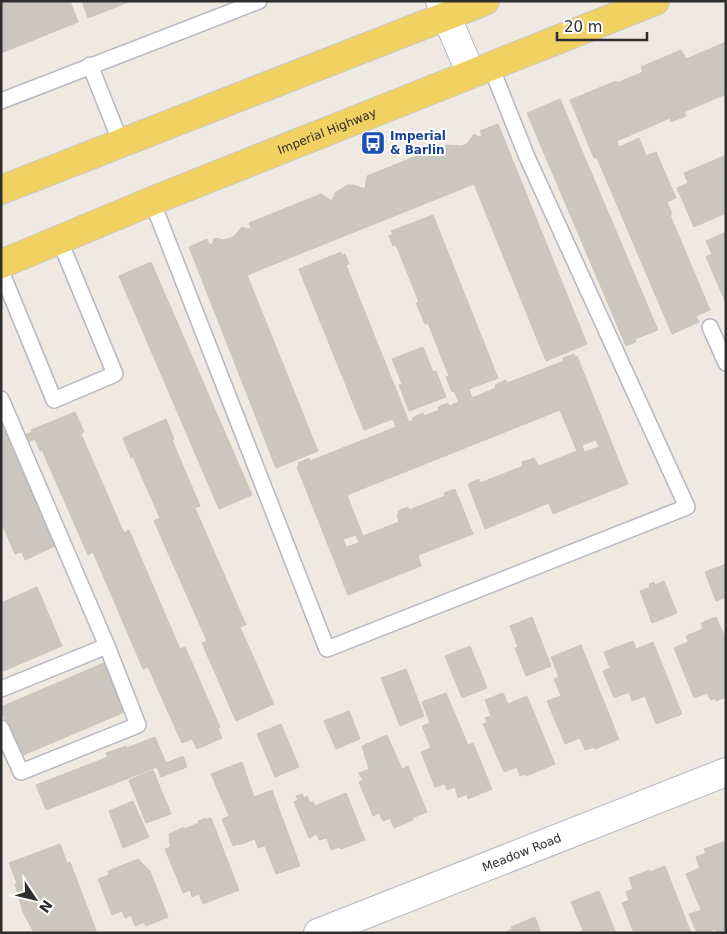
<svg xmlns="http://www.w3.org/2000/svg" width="727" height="934" viewBox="0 0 727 934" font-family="'DejaVu Sans',sans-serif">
  <rect width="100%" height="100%" fill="#efe9e1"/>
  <path fill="#cbc7bf" stroke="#cbc5ba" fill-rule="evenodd" d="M 1,1 L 70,1 L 78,22 L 1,53 Z
    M 82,1 L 131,1 L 88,18 Z
    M 726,42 L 726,94 L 684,112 L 686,116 L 671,122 L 670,118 L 617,141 L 619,147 L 639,138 L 646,156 L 656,152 L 676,198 L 667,202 L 672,214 L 670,215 L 710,310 L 696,316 L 699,322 L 672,334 L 597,158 L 594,158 L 570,100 L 616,81 L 617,83 L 643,72 L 641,67 L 681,50 L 686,59 Z
    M 560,99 L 658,330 L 635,339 L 636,342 L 626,346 L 527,113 Z
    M 498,124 L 587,344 L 546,361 L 474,184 L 247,275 L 318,451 L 276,468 L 189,247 L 207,239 L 209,245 L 213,243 L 214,238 L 224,240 L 233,237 L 242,227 L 247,229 L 251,228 L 249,223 L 321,194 L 332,201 L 335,193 L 347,185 L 353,185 L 365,189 L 367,176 L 439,147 L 441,152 L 445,151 L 446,145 L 461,146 L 467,144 L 474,134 L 478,137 L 482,136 L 480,131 Z
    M 724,156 L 726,213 L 694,227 L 677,188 L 688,183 L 684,173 Z
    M 433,215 L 498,378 L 469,389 L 472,398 L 496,388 L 495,385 L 506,380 L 507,383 L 564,361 L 563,358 L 574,354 L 575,357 L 577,356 L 628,484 L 553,514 L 549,503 L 485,529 L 468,484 L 479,479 L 480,483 L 523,466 L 522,462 L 534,458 L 539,466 L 577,451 L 560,410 L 347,495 L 363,536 L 399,522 L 397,515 L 399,515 L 398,511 L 408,507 L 409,510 L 445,496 L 444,493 L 455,489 L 473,534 L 418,555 L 421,566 L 348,595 L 297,467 L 299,466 L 298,463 L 309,458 L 310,461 L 396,427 L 393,419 L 364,430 L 299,269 L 341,252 L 342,255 L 345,254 L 349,264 L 346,265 L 409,422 L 413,420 L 412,418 L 423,413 L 424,416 L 439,410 L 438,407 L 448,403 L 449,406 L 459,402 L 454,391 L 452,392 L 446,377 L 449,376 L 428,323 L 425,324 L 416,303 L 419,302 L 396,245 L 393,246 L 389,236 L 393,234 L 391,231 ZM 596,440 L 599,447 L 584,452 L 582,445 ZM 356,535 L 359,543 L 346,547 L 343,539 Z
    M 726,232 L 726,303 L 706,257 L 712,254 L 706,241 Z
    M 151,262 L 252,495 L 219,509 L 119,276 Z
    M 423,347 L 433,372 L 436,371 L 446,397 L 409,411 L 399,385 L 402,384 L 392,359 Z
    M 75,412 L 84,432 L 81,434 L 124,533 L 129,530 L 180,649 L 185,647 L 220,727 L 218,729 L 222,738 L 197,749 L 192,739 L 182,743 L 148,667 L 143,669 L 93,552 L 88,555 L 42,450 L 40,451 L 35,439 L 29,442 L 26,435 L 32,432 L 31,430 Z
    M 1,415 L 57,545 L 25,560 L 22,552 L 15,554 L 1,522 Z
    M 166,419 L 174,439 L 172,440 L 200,506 L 195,508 L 246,625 L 240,627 L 274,704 L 236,721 L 202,643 L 207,641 L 154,521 L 160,518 L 133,457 L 131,458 L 123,438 Z
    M 726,564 L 726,597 L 716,601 L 705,572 Z
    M 664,581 L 677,613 L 652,623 L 640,591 L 650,587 L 649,584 L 654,582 L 655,585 Z
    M 37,587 L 62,646 L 1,672 L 1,603 Z
    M 532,617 L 551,666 L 526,676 L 515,648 L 518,647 L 510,626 Z
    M 716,617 L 726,639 L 726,697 L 716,701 L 716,698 L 711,700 L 707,693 L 694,698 L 674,648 L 688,642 L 686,636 L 703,629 L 701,623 Z
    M 633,641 L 636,649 L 653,642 L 682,714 L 656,724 L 645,696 L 632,701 L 629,692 L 614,698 L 603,671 L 610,668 L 604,652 Z
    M 581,645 L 619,739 L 595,749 L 595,747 L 585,750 L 580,738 L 565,744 L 547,701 L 561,696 L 554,679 L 559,677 L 551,657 Z
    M 470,646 L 487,688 L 462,698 L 445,656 Z
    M 106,662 L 127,711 L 21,756 L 1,710 L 1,707 Z
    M 406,669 L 424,716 L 400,726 L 381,678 Z
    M 446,693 L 468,745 L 473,743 L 492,789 L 468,799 L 467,794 L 458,798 L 455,787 L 447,790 L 445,784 L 435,787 L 421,752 L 431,748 L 422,726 L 430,723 L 422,702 Z
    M 503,693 L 508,704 L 527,696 L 555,764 L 526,776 L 525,774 L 520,776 L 517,767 L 504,772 L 483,724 L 487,723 L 485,718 L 491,716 L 485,700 Z
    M 349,711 L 360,739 L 336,749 L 324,721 Z
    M 281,724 L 299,767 L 275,777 L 257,734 Z
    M 387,735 L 402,769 L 408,766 L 427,812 L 412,818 L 413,820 L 394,828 L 390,818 L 383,821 L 379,813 L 373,816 L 359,782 L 363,780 L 359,773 L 369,769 L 362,746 Z
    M 155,737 L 166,763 L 183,756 L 187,767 L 161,777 L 157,767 L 46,810 L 36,785 L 108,757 L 106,753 L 126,746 L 127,748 Z
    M 242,762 L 254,797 L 272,790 L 300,866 L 276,874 L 265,846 L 258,848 L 255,839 L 239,845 L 238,844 L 233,846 L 222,819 L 229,816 L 211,774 Z
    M 153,770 L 171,814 L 146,823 L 129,780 Z
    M 346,793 L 365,840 L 341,849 L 340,847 L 331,850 L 327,838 L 319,840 L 317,834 L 309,838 L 294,802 L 298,800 L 296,796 L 302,794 L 304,798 L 307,796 L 310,803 L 313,802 L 315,806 Z
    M 133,801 L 149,837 L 123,848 L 109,811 Z
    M 206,818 L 206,820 L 211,818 L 239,890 L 203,904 L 199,894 L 192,897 L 190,890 L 183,893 L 165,849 L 170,847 L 169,834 L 184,827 L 184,829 L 199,823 L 198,821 Z
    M 726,841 L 726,932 L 717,933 L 715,929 L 711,931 L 711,933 L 697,933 L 689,914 L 701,910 L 686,874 L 700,868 L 696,857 L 706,853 L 704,849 Z
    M 60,844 L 67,863 L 70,862 L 97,933 L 34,933 L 23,912 L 15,884 L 17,883 L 9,863 Z
    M 138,859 L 150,871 L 168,917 L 146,926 L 144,922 L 135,926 L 131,915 L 125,918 L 122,911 L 112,915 L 98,879 L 109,875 L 108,871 Z
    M 665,866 L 691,933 L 634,933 L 622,903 L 629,900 L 626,892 L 633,889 L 629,878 L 649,870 L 650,872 Z
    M 599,891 L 616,933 L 579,933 L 583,930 L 571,902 Z
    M 535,917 L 541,933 L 504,933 L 512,929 L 511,927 Z"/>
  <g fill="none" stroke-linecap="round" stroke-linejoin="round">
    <defs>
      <path id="service" d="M 90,65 L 121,143
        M 1,101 L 259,1
        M 152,201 L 327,649 L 687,507 L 527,157 L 491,67
        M 1,271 L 54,400 L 115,374 L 59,239
        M 710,327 L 726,363
        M 1,399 L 107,646 L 138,725 L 21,772 L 1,728
        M 1,689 L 107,646"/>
      <g id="minor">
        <path d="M 440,1 L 471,74"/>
        <path id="s1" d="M 318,933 L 726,772"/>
      </g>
      <g id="primary">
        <path d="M 1,190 L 485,1"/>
        <path id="s2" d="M 1,264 L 152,201 L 655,1"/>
      </g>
    </defs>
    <use href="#service" stroke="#b4b7c1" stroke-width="18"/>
    <use href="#minor" stroke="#b4b7c1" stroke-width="30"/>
    <use href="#primary" stroke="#c9c9c9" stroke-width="30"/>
    <use href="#service" stroke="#fff" stroke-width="15"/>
    <use href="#minor" stroke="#fff" stroke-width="28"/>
    <use href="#primary" stroke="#f2d163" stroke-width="28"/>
  </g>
  <defs>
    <symbol id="bus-square" viewBox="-11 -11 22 22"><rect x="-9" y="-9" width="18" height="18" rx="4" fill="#1a4fb4" stroke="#fff"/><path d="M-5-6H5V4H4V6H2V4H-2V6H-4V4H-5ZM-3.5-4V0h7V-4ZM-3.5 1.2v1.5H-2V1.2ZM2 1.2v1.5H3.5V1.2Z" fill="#fff"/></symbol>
  </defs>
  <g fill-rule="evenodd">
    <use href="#bus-square" x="359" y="129" width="28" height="28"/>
  </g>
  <g text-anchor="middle" stroke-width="4" stroke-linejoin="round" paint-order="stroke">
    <g font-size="12" fill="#2e2e2e" stroke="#fff">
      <text dy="4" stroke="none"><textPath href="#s2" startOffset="352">Imperial Highway</textPath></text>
      <text dy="4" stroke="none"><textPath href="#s1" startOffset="219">Meadow Road</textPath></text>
    </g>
    <g font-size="12" font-weight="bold" fill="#164399" stroke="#fff" text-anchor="start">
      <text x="390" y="140">Imperial<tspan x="390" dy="14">&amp; Barlin</tspan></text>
    </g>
  </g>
  <rect width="727" height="934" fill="none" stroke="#2e2e2e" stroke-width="5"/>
  <g transform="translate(35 899) rotate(125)" stroke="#ffffff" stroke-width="4" paint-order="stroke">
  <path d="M0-4L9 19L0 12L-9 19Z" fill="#2e2e2e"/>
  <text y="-8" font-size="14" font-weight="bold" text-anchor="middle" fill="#2e2e2e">N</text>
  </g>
  <path d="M557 32v8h90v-8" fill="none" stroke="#2e2e2e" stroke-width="2.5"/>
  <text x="564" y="32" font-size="15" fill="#2e2e2e" stroke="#ffffff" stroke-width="4" paint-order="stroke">20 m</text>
</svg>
